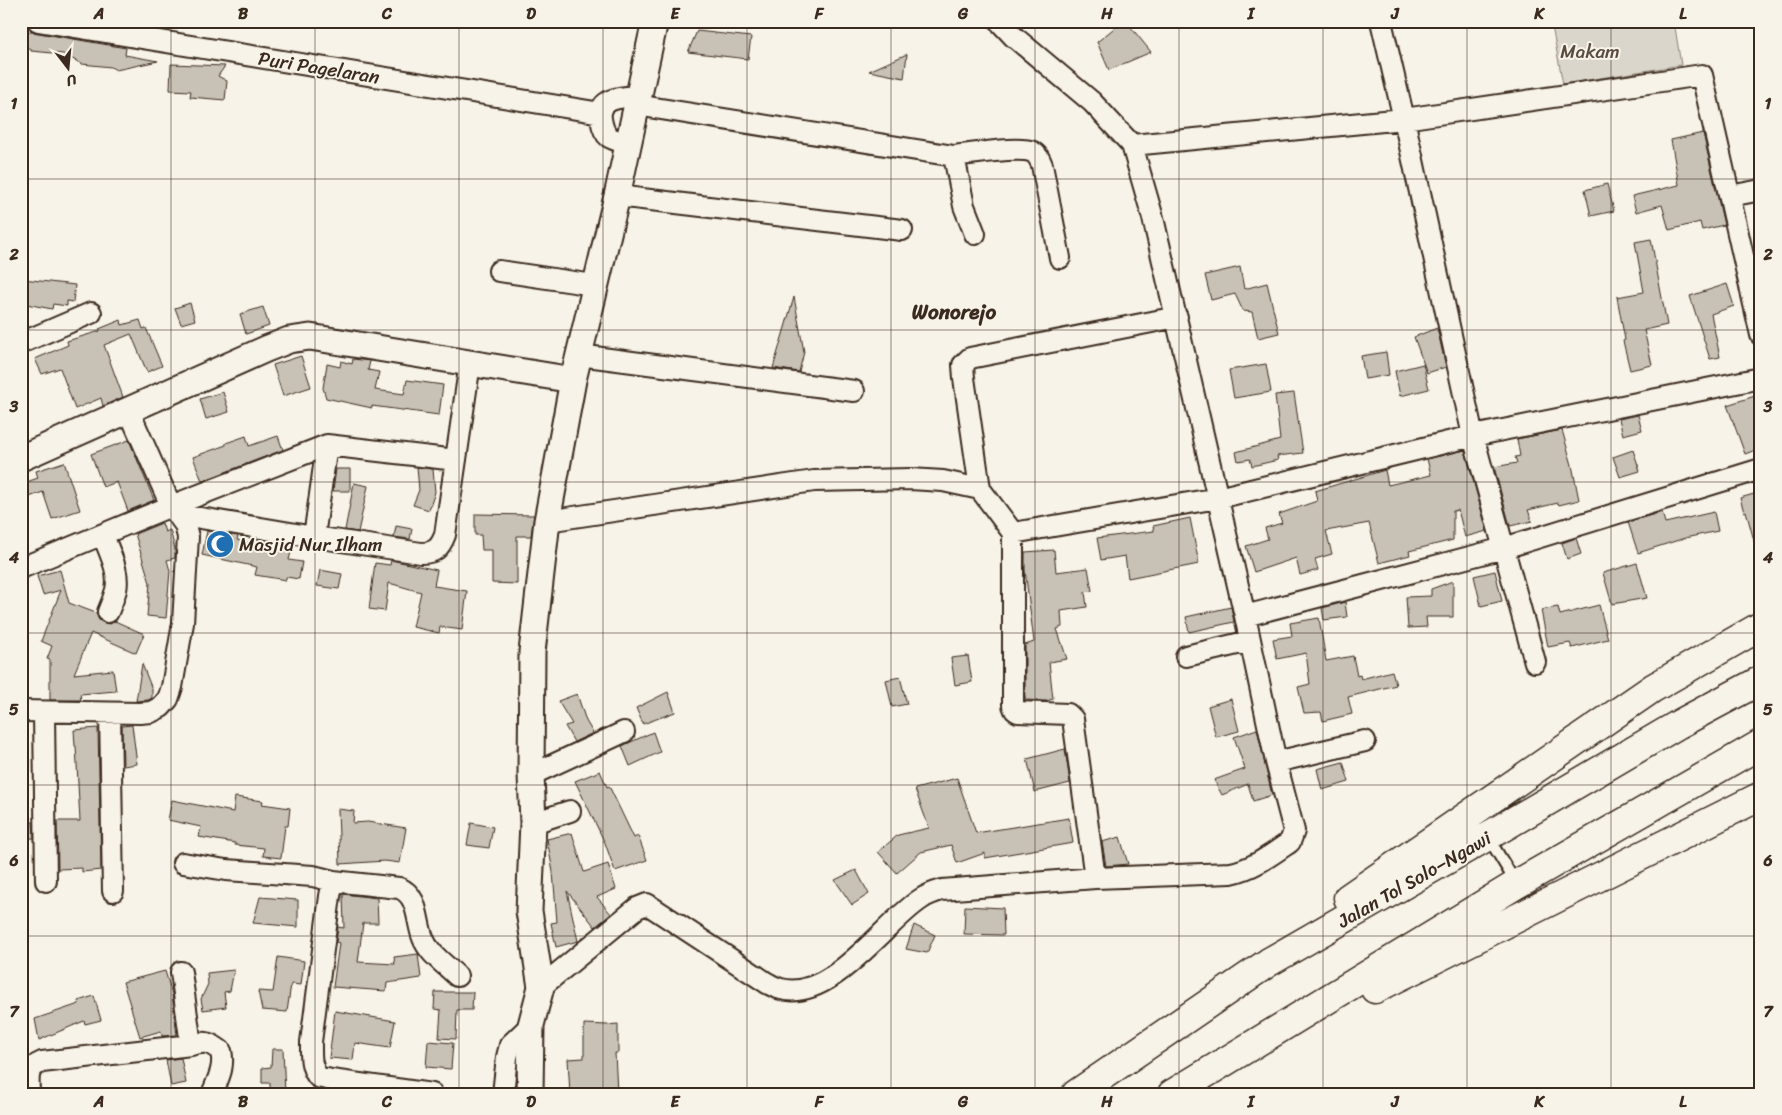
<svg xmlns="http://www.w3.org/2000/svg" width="1782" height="1115" viewBox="0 0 1782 1115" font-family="Sriracha,sans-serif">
  <rect width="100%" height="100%" fill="#f7f3e8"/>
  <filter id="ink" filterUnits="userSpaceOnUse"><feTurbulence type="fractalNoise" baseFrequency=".02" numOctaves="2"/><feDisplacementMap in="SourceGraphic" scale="10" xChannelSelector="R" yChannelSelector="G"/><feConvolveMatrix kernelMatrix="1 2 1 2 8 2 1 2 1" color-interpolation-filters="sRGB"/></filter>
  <g filter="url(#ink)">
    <path fill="#dbd6cb" stroke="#8b8074" d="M 1551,21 L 1674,21 L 1681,65 L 1563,84 Z"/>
    <path fill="#c8c1b6" stroke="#3b2a1e" d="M 1123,21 L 1126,21 L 1151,52 L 1109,70 L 1097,42 Z
      M 21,30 L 126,48 L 125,55 L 158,61 L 116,70 L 111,67 L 82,64 L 63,54 L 31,51 L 31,49 L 21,48 Z
      M 697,31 L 751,37 L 748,59 L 688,52 Z
      M 907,54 L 904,78 L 869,71 Z
      M 171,64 L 225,66 L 218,76 L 227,81 L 225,100 L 190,97 L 191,91 L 170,90 Z
      M 1703,133 L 1724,225 L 1702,230 L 1700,222 L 1669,230 L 1662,205 L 1636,212 L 1632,196 L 1679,185 L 1671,140 Z
      M 1607,184 L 1614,211 L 1591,216 L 1585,190 Z
      M 1651,239 L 1667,325 L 1644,330 L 1652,365 L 1630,370 L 1623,341 L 1625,340 L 1617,297 L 1644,292 L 1635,242 Z
      M 1240,267 L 1244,289 L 1267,283 L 1279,333 L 1258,338 L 1252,312 L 1243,311 L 1235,294 L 1211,300 L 1205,275 Z
      M 23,279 L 75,285 L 73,302 L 67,301 L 67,306 L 53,304 L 52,309 L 21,303 Z
      M 1727,284 L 1734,306 L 1711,314 L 1720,357 L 1710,359 L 1690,296 Z
      M 794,297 L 804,352 L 799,372 L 773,368 Z
      M 190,303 L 195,320 L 181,324 L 175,308 Z
      M 263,307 L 269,326 L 246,334 L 240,314 Z
      M 121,320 L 122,325 L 140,320 L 143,329 L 146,328 L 162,366 L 147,372 L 131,334 L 104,345 L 123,397 L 103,406 L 101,398 L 75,409 L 60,368 L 42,374 L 35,359 L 68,345 L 67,341 L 100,331 L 99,329 Z
      M 1437,328 L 1446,367 L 1427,373 L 1414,337 Z
      M 1386,352 L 1389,375 L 1365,379 L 1361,356 Z
      M 301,356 L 311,387 L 283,396 L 273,365 Z
      M 353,359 L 370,361 L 368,370 L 379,372 L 375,390 L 404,394 L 407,380 L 443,385 L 439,415 L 372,406 L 372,408 L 326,398 L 323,388 L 327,364 L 340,367 L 341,361 L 352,364 Z
      M 1266,364 L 1271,392 L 1234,398 L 1229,370 Z
      M 1423,364 L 1429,389 L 1400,396 L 1395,371 Z
      M 223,392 L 229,412 L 206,419 L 200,399 Z
      M 1294,393 L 1303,453 L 1277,456 L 1278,460 L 1252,466 L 1250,459 L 1238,461 L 1236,452 L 1280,440 L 1275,395 Z
      M 1761,394 L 1761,448 L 1745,454 L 1727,405 Z
      M 1638,415 L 1642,430 L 1623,435 L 1619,419 Z
      M 1562,430 L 1572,465 L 1579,500 L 1559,505 L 1558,503 L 1528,510 L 1532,521 L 1510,526 L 1494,467 L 1517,463 L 1515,457 L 1520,456 L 1517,439 Z
      M 246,436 L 249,446 L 278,436 L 283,450 L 202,481 L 193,457 L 226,445 L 226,443 Z
      M 129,440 L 154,500 L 128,511 L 117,482 L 103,487 L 91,454 Z
      M 1465,450 L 1487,531 L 1465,537 L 1458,510 L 1453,511 L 1453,540 L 1409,551 L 1410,555 L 1379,563 L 1369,523 L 1326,531 L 1332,554 L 1315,559 L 1318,570 L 1300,575 L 1296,558 L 1254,572 L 1246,546 L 1268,539 L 1265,528 L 1282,523 L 1279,514 L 1317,501 L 1315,491 L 1385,470 L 1388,485 L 1431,475 L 1427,459 Z
      M 1633,450 L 1640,471 L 1620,477 L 1613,457 Z
      M 64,462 L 80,510 L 52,519 L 43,492 L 21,500 L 21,484 L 38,478 L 36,471 Z
      M 417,467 L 433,469 L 435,492 L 429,510 L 413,505 L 419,490 Z
      M 336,469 L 350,469 L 350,491 L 333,491 Z
      M 354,483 L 368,486 L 358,532 L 345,530 Z
      M 1761,492 L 1761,547 L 1756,548 L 1746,511 L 1744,512 L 1740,498 Z
      M 1662,512 L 1665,523 L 1714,512 L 1718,531 L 1685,538 L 1638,553 L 1628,522 Z
      M 475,514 L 534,515 L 531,536 L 517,536 L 517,584 L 492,583 L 492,550 L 482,550 L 481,535 L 475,535 Z
      M 1190,518 L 1199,564 L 1128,578 L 1125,556 L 1101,560 L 1097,538 L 1154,531 L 1153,526 Z
      M 162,523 L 165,532 L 170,530 L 175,549 L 175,558 L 167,560 L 170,571 L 166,618 L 147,616 L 150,583 L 135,534 Z
      M 396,526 L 412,529 L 410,539 L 394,537 Z
      M 207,531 L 238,536 L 237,540 L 291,552 L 289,560 L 302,562 L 299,579 L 286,577 L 286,580 L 255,575 L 257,567 L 202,555 Z
      M 1576,538 L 1581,554 L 1567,559 L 1562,543 Z
      M 1054,550 L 1056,572 L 1088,568 L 1092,591 L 1085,592 L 1087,607 L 1061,611 L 1062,627 L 1057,629 L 1067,659 L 1049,662 L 1053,699 L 1046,701 L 1025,700 L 1025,645 L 1034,642 L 1025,570 L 1025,552 Z
      M 391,560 L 437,570 L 434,586 L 467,591 L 462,630 L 440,627 L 439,633 L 413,627 L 421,592 L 389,583 L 385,611 L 369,609 L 375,563 L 390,565 Z
      M 1637,563 L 1647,598 L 1612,604 L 1603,573 Z
      M 60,570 L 69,603 L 96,613 L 99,620 L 104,623 L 110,624 L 115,621 L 144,634 L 136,653 L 91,633 L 74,674 L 113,670 L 116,691 L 80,694 L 81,700 L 50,700 L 50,660 L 47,659 L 52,646 L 41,641 L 61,590 L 43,595 L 37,576 Z
      M 320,570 L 342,574 L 339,589 L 317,586 Z
      M 1495,571 L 1502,601 L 1481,606 L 1474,576 Z
      M 1453,581 L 1453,617 L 1426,617 L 1427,627 L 1408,628 L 1406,597 L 1431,596 L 1431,589 Z
      M 1345,602 L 1347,617 L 1324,620 L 1322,608 Z
      M 1599,605 L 1608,639 L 1572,648 L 1570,643 L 1548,647 L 1541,610 L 1558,607 L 1560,615 Z
      M 1231,607 L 1234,622 L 1189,632 L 1186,617 Z
      M 1319,618 L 1326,661 L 1353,656 L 1357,676 L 1360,675 L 1361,679 L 1392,671 L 1396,685 L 1348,697 L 1352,714 L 1323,721 L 1321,712 L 1304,713 L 1298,687 L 1310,684 L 1306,653 L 1277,659 L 1273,639 L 1292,636 L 1290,623 Z
      M 968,656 L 972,682 L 955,685 L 951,658 Z
      M 142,664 L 152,689 L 152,698 L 148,700 L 136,701 Z
      M 900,677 L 907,704 L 892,707 L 886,680 Z
      M 668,692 L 675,712 L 643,724 L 636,708 Z
      M 577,694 L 586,721 L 593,733 L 574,742 L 565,726 L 572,724 L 558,701 Z
      M 1231,699 L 1239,731 L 1216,737 L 1208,706 Z
      M 132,725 L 137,764 L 123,766 L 122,726 Z
      M 98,728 L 101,870 L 82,872 L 82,868 L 58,869 L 57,821 L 80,821 L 76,746 L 75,746 L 74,730 Z
      M 1257,729 L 1272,795 L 1253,801 L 1248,784 L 1222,795 L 1214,780 L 1245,769 L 1234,737 Z
      M 653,732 L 660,752 L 630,766 L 622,746 Z
      M 1065,749 L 1070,783 L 1035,792 L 1027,759 Z
      M 1343,762 L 1349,782 L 1322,790 L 1317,769 Z
      M 600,771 L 607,787 L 609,786 L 634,838 L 638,836 L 647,860 L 615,871 L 605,843 L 575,781 Z
      M 957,778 L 976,833 L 1069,818 L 1073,843 L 985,858 L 985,853 L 957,863 L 951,845 L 921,852 L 897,873 L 878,852 L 898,835 L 929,828 L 915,789 Z
      M 235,797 L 263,801 L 262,804 L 290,808 L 288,826 L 285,826 L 281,858 L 263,856 L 264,848 L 235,845 L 235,843 L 199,837 L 201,827 L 168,820 L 172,800 L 233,812 Z
      M 338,809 L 354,811 L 353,823 L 368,822 L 406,828 L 400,863 L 385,861 L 340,864 Z
      M 21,822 L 33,822 L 34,838 L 21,839 Z
      M 471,823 L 493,827 L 489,848 L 467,845 Z
      M 572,833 L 584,872 L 608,864 L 616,889 L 597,897 L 611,914 L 595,927 L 567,891 L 578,941 L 556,947 L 551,923 L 557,922 L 553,872 L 547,839 Z
      M 1120,837 L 1128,864 L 1106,866 L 1102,842 Z
      M 856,870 L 869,894 L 852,905 L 835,880 Z
      M 343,894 L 377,898 L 378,923 L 363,923 L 358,962 L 395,964 L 394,957 L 418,954 L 421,978 L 387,983 L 386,991 L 333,987 L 339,943 L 336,942 L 338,927 L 344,928 Z
      M 260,897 L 298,900 L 298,927 L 253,923 Z
      M 965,906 L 1003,908 L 1004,935 L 964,934 Z
      M 914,925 L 935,935 L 927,953 L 906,949 Z
      M 278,957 L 304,961 L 301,985 L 291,984 L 287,1012 L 262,1010 L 258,991 L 273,992 Z
      M 234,970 L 230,991 L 224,992 L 226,1007 L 203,1010 L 201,999 L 208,984 L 207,973 Z
      M 165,971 L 172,994 L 177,1035 L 162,1036 L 161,1031 L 140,1037 L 123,982 Z
      M 435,992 L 473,992 L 472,1010 L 457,1010 L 456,1039 L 439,1038 L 441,1010 L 434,1009 Z
      M 94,996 L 101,1020 L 85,1024 L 84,1021 L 39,1040 L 35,1019 L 79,1004 L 78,1001 Z
      M 335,1011 L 395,1021 L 390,1048 L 355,1043 L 353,1060 L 329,1058 Z
      M 584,1024 L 607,1025 L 618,1024 L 618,1053 L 615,1053 L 617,1092 L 570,1094 L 568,1059 L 584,1058 Z
      M 428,1041 L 453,1043 L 451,1069 L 426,1067 Z
      M 272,1049 L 283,1049 L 285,1094 L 270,1094 L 270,1083 L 262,1083 L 262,1068 L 271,1067 Z
      M 181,1058 L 186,1083 L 171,1086 L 166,1060 Z"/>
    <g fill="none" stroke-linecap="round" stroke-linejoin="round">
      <defs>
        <path id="service" d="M 1488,837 L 1516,883"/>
        <path id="minor" d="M 38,21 L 601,113
          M 1381,21 L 1404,119 L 1473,436 L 1535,662
          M 636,105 L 954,156
          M 628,144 C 622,142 614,140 609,137 C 604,133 602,125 601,119 C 598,97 622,97 638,96
          M 1132,145 L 1404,119 L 1702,75 L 1761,335
          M 617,196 L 902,230
          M 1730,196 L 1761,190
          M 975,234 L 964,206 L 954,156 C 970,154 1020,146 1033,152 C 1038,155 1040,160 1042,165 L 1060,258
          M 499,271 L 594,285
          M 21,343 L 91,313
          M 579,355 L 854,391
          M 327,445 L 314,537 L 421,553 C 435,553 440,548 445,535 L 470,363
          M 980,489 L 964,378 L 963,365 L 970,358 L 1177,317
          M 177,514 L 314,537
          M 547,521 L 814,481 L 910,479 L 943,481 L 980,489 L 1013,533 L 1218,498 L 1473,436 L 1761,378
          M 1013,533 L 1013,705 L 1015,710 L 1018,712 L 1068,714 L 1073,719 L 1095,878
          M 103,535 C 109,552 120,571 116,590 C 114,597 111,605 108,612
          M 21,568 L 171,506 L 327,445 L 456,460
          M 1245,616 L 1504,548 L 1761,469
          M 1186,656 L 1250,641
          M 21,711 L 140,713 L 151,712 L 161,707 L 168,699 L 172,687 L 183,623 L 188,537 L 185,525 L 171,506 L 129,411
          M 44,712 L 46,881
          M 110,713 L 113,891
          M 1276,762 L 1365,741
          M 531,775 L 624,732
          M 533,823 L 570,811
          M 183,863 L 226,870 L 313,876 L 333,881 L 330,896 L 311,1042 C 311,1056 310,1066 318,1077 L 331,1080 L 432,1094
          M 333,881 L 399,888 C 419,895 416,921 423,938 C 429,954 445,964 457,976
          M 181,972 L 191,1045
          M 541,987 L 637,908 L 647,904 L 767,983 C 771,985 776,988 781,989 C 831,1002 884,923 921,899 C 928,894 935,892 942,890 L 1095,878 L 1231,873 C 1254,868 1271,855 1290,842 L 1294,831 L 1276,762 L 1245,616 L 1153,218 L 1132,145 L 1092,102 L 1013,36 L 999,21
          M 29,1094 C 29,1078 25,1069 42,1062 L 191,1045 C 206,1041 209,1042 221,1051 C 225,1067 218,1079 212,1094
          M 503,1094 L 507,1057 L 510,1045 L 531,1025"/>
        <path id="tertiary" d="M 21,458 L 266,349 L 289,340 L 310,337 L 573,380
          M 530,1094 L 531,1025 L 541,987 L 529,911 L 533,823 L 531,775 L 532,652 L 547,521 L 573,380 L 617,196 L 655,21"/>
        <path id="motorway" d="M 1348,898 L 1653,688 L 1761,626
          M 1375,989 L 1761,796
          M 1076,1094 L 1269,962 L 1488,836 L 1679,724 L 1761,680
          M 1172,1094 L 1517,884 L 1761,744"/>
      </defs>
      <use href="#service" stroke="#3b2a1e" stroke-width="14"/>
      <use href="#minor" stroke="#3b2a1e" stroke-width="24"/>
      <use href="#tertiary" stroke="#3b2a1e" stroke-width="29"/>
      <use href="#motorway" stroke="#3b2a1e" stroke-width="31"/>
      <use href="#service" stroke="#f7f3e8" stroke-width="10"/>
      <use href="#minor" stroke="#f7f3e8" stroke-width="20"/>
      <use href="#tertiary" stroke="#f7f3e8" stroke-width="25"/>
      <use href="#motorway" stroke="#f7f3e8" stroke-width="28"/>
    </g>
  </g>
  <path fill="none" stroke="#3b2a1e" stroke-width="1" stroke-opacity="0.55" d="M 171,21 L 171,1094M 315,21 L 315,1094M 459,21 L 459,1094M 603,21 L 603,1094M 747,21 L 747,1094M 891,21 L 891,1094M 1035,21 L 1035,1094M 1179,21 L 1179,1094M 1323,21 L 1323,1094M 1467,21 L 1467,1094M 1611,21 L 1611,1094M 21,179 L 1761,179M 21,330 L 1761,330M 21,482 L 1761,482M 21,633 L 1761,633M 21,785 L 1761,785M 21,936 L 1761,936"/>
  <defs>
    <symbol id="mosque-disc" viewBox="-11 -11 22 22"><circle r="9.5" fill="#1f6fb2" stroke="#f7f3e8"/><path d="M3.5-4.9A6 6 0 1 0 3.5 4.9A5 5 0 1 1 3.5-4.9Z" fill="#fff"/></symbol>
  </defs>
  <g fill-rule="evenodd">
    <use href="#mosque-disc" x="204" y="528" width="32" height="32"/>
  </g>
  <g text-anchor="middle" stroke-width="4" stroke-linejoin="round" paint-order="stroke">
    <g font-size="19" fill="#5b4c41" stroke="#f7f3e8">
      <text x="1590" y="58">Makam</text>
    </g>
    <g font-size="19" fill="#3b2a1e" stroke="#f7f3e8">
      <text transform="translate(319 67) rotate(9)" y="7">Puri Pagelaran</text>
      <text transform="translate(1414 879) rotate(-30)" y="7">Jalan Tol Solo–Ngawi</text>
    </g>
    <g font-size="19" fill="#3b2a1e" stroke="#f7f3e8" text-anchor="start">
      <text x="239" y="551">Masjid Nur Ilham</text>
    </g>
    <g font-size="21" font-weight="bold" fill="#3b2a1e" stroke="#f7f3e8">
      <text x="954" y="319">Wonorejo</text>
    </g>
  </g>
  <rect width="1782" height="1115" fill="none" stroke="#f7f3e8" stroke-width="55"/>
  <g transform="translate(68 68) rotate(164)" stroke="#f7f3e8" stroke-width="4" paint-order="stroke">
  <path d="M0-4L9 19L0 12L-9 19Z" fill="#3b2a1e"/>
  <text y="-8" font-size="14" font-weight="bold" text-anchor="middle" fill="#3b2a1e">U</text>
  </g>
  <rect x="28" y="28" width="1726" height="1060" fill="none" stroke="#3b2a1e" stroke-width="2"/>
  <g font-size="16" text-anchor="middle" font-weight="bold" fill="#3b2a1e">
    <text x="99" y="19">A</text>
    <text x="243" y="19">B</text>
    <text x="387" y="19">C</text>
    <text x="531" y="19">D</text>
    <text x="675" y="19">E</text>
    <text x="819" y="19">F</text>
    <text x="963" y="19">G</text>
    <text x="1107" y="19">H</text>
    <text x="1251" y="19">I</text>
    <text x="1395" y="19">J</text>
    <text x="1539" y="19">K</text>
    <text x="1683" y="19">L</text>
    <text x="14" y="109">1</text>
    <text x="1768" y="109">1</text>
    <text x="14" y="260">2</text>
    <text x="1768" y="260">2</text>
    <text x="14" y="412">3</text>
    <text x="1768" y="412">3</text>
    <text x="14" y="563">4</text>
    <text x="1768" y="563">4</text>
    <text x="14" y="715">5</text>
    <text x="1768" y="715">5</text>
    <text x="14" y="866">6</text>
    <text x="1768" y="866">6</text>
    <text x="14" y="1017">7</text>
    <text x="1768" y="1017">7</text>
    <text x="99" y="1107">A</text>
    <text x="243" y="1107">B</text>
    <text x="387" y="1107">C</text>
    <text x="531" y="1107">D</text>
    <text x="675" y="1107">E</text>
    <text x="819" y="1107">F</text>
    <text x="963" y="1107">G</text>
    <text x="1107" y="1107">H</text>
    <text x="1251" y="1107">I</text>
    <text x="1395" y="1107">J</text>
    <text x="1539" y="1107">K</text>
    <text x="1683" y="1107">L</text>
  </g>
</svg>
